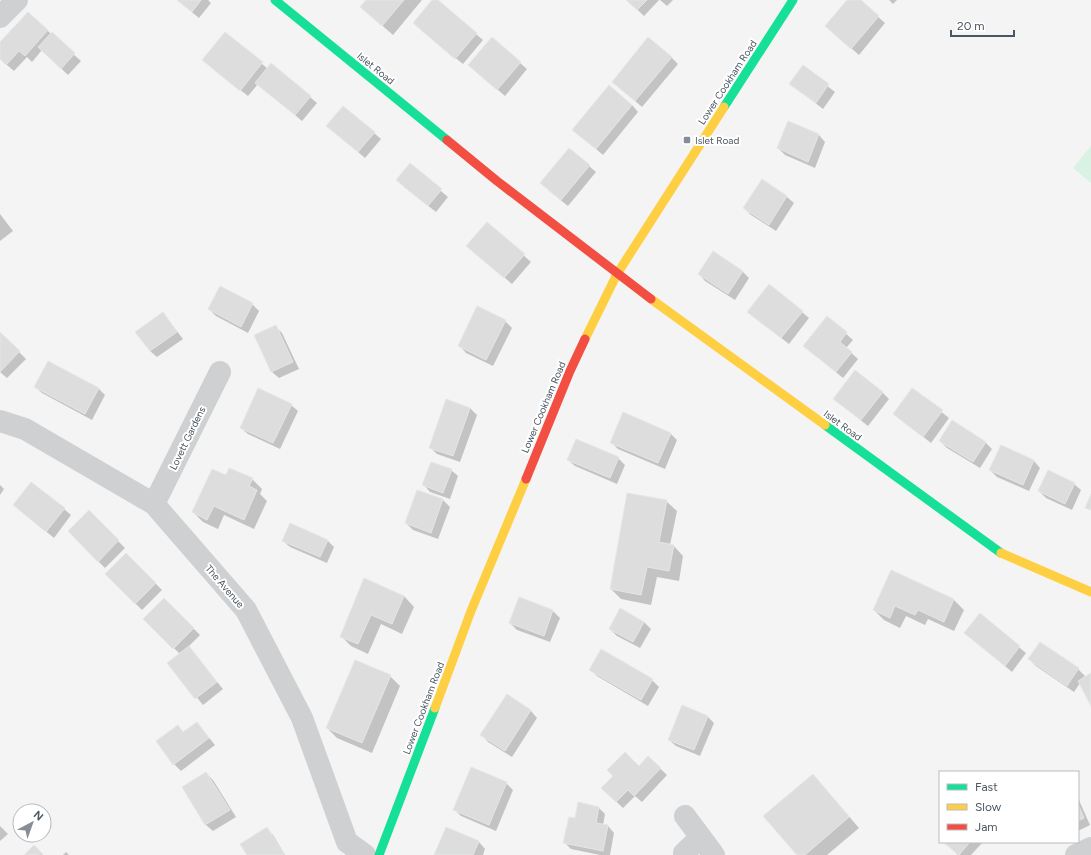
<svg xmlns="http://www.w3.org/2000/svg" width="1091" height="855" viewBox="0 0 1091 855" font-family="Figtree,sans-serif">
  <rect width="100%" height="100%" fill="#f4f4f4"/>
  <path fill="#d9f2e3" d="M 1091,146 L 1091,183 L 1073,168 Z"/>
  <path fill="#0003" d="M 177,0 L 208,0 L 211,3 L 199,18 Z
    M 367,0 L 422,0 L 393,35 L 361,7 Z
    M 433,0 L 436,0 L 483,40 L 463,64 L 421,30 Z
    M 627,0 L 659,0 L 644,16 Z
    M 660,0 L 673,0 L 667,6 Z
    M 848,0 L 859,0 L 885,23 L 859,55 L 826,26 Z
    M 889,0 L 897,0 L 893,4 Z
    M 28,13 L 81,61 L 68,75 L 42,50 L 32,62 L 27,57 L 14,71 L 0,59 L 0,44 Z
    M 225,33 L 268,69 L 310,97 L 317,103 L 302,121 L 258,84 L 248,96 L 210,66 Z
    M 671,57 L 678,64 L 642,107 L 613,82 Z
    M 520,63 L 527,69 L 505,96 L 476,71 Z
    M 803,67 L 835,92 L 823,109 L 791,84 Z
    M 632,105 L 638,112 L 603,155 L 574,130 Z
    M 789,122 L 819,135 L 825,142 L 815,168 L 785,155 L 778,148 Z
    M 328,126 L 374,133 L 381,139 L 365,158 Z
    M 410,165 L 448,197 L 436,212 L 404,187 Z
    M 589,166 L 596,172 L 568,206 L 548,190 Z
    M 762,181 L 787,197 L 794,203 L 776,231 L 751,215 L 744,208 Z
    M 0,214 L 13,231 L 0,241 Z
    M 487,223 L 531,262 L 512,284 L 474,252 Z
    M 713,252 L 743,272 L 749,278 L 735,300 L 705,281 L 699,274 Z
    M 252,304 L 259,311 L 248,333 L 216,316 L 209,309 Z
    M 802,312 L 809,318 L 789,344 L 755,318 Z
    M 163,313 L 183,339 L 157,357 L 150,351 Z
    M 827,317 L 853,340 L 846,348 L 858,359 L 843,378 L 804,346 Z
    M 505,321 L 512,328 L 493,366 L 466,353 L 460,346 Z
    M 275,326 L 282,333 L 299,369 L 279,378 L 272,372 L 255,336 Z
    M 0,333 L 26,359 L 7,378 L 0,372 Z
    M 35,387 L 98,388 L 105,395 L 92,420 L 42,393 Z
    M 913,389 L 949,418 L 931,443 L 894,414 Z
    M 882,392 L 889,399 L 868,426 L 834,399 Z
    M 291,405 L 298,411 L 280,449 L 248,434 L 241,428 Z
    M 470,408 L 477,415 L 460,462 L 437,454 L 430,447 Z
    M 670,433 L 677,440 L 665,469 L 618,449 L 612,443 Z
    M 940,441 L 985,442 L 992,449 L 980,468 L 947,448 Z
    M 618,458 L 625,465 L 617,484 L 575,466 L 568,460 Z
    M 1034,461 L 1040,468 L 1029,491 L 997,477 L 990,470 Z
    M 451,470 L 458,476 L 450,499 L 430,492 L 424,485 Z
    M 226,477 L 252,479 L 262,489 L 260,494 L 267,501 L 254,529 L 224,515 L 218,529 L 203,522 L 193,512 Z
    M 1074,484 L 1081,490 L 1072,510 L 1046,498 L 1039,491 Z
    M 0,485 L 4,489 L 0,495 Z
    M 418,491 L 443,500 L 450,507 L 438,539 L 413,530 L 406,523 Z
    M 666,501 L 677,511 L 670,545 L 673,545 L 683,556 L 679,581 L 657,577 L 651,605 L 621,599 L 611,589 Z
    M 14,505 L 64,509 L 71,515 L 54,538 Z
    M 89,512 L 125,548 L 105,568 L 69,532 Z
    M 327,540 L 334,547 L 327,563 L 290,547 L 283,541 Z
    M 126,554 L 162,590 L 142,610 L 106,574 Z
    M 892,571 L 954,600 L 964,610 L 954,631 L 928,619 L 925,625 L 906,616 L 900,628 L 884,620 L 874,610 Z
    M 365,580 L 404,596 L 414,607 L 402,634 L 381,624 L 368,654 L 351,646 L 341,636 Z
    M 519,598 L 553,611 L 560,618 L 550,642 L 517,630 L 510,623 Z
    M 164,599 L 200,635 L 188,647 L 223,689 L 203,705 L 169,663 L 180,654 L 144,619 Z
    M 620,610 L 644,622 L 651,629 L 640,648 L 617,636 L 610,629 Z
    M 980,615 L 1026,653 L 1012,672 L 972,639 Z
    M 1029,659 L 1078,669 L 1085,676 L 1083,679 L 1091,674 L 1091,704 L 1080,683 L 1074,692 L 1036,666 Z
    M 590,669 L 652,680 L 659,687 L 648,706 L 597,676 Z
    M 390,676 L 400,686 L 372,753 L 337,738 L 327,728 Z
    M 507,696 L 531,711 L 537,718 L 512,757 L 488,742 L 482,735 Z
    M 707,716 L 714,723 L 700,756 L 676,746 L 669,740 Z
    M 197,723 L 215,745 L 181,771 L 174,764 L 178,726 L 184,733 Z
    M 648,757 L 667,775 L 642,802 L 635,796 L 623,808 L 602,788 L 639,767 Z
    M 206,773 L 213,780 L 236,817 L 213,831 L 206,825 L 183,787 Z
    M 506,783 L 513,790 L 496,831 L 461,816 L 454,809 Z
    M 823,786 L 859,828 L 827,855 L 798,855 Z
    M 1078,798 L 1090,825 L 1078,831 Z
    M 599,808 L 605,814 L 603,825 L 608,826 L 614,833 L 610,855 L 600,855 L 571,849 L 564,842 L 575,820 Z
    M 0,826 L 8,834 L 0,841 Z
    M 266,828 L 273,835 L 285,855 L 248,855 Z
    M 446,828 L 479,842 L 485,849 L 483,855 L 435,855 Z
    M 944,842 L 983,842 L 971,855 L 958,855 Z
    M 34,846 L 43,855 L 25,855 Z
    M 66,852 L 69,855 L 63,855 Z"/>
  <path fill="#ddddde" stroke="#e5e6e7" d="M 177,0 L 201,0 L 192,12 Z
    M 366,0 L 404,0 L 382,26 L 360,7 Z
    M 432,0 L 438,0 L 477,33 L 455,59 L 413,23 Z
    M 626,0 L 647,0 L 637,10 Z
    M 847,0 L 861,0 L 879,16 L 851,49 L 825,26 Z
    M 28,12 L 48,30 L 25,56 L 19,51 L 6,65 L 0,59 L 0,42 Z
    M 52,32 L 75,53 L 61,69 L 38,47 Z
    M 225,32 L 263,62 L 240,91 L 202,60 Z
    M 492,37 L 521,62 L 497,90 L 468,65 Z
    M 648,37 L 672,57 L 635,101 L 612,82 Z
    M 271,63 L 311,96 L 295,115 L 255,83 Z
    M 803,65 L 829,84 L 816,103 L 789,84 Z
    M 609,85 L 632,105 L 596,149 L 572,130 Z
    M 343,106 L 375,132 L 358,152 L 326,126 Z
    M 788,121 L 819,134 L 808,162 L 777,148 Z
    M 569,148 L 590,165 L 561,200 L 540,183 Z
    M 410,163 L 442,189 L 428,206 L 396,180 Z
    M 762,179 L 787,196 L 769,225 L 743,208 Z
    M 487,222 L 525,254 L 504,278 L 466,246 Z
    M 713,251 L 743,271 L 728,294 L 698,274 Z
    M 769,284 L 803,311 L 781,338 L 747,312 Z
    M 220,286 L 253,303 L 241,327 L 208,309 Z
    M 477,306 L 506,320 L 486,360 L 458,346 Z
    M 163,312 L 177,332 L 150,351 L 135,332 Z
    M 827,316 L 847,332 L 840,342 L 852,352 L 836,372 L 803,346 Z
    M 276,325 L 293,362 L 271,372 L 254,335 Z
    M 0,332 L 20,351 L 0,372 Z
    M 48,361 L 99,388 L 85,414 L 34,387 Z
    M 855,370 L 883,392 L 861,420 L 833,399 Z
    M 258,388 L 292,404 L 273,443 L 240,428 Z
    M 912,388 L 943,410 L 923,437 L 893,414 Z
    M 446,399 L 470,408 L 453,456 L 429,448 Z
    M 623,412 L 671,433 L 658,463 L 610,443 Z
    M 952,420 L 986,442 L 973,462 L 939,441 Z
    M 576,439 L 619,457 L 610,478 L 567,460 Z
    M 1001,445 L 1034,460 L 1023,485 L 989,470 Z
    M 431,462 L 452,469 L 443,493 L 422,485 Z
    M 229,468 L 253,478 L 249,486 L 257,490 L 244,520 L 214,506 L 207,520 L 192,512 L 212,469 L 226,475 Z
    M 1048,470 L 1075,483 L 1065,504 L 1038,491 Z
    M 31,482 L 65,508 L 46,532 L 13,505 Z
    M 417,490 L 443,499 L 431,533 L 405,523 Z
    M 627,493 L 667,500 L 659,542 L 674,545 L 669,571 L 647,567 L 641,595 L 610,589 Z
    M 1091,494 L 1091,510 L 1085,508 Z
    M 89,510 L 119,540 L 98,562 L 68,531 Z
    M 290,523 L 328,540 L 320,557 L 282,541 Z
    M 126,553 L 156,583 L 135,604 L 105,574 Z
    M 891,570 L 954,599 L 944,622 L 918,610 L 915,615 L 895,606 L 890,618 L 873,610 Z
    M 364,578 L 404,596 L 392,624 L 371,615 L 358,644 L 340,637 Z
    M 519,597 L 553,610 L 544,636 L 509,623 Z
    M 164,598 L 194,628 L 173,649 L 143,619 Z
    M 620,608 L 644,622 L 633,642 L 609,629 Z
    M 980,613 L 1020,646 L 1005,666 L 964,633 Z
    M 1040,642 L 1079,668 L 1067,686 L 1028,659 Z
    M 189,646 L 217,682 L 195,699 L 167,663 Z
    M 601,649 L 653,679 L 641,700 L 589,670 Z
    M 355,660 L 391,675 L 362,743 L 326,728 Z
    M 1091,673 L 1091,706 L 1078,681 Z
    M 507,694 L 531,710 L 505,751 L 480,735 Z
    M 682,705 L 708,716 L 694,750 L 668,740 Z
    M 197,722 L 209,738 L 173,765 L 156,741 L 178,725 L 183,732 Z
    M 625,752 L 639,766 L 648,756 L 661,768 L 634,796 L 628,790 L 616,802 L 601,788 L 613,776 L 607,770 Z
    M 471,767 L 507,782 L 489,825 L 453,810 Z
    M 206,772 L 230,810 L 205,825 L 182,787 Z
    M 813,774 L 849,817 L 805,855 L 797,855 L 763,816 Z
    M 578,802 L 599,807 L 596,823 L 608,825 L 603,851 L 563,843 L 569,817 L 575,818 Z
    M 1078,804 L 1084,818 L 1078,821 Z
    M 267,827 L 284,855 L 247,855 L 240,844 Z
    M 446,827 L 479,841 L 473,855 L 434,855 Z
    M 943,842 L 970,842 L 959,855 Z
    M 34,845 L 43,854 L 24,855 Z"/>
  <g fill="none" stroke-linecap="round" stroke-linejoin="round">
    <path stroke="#ced0d2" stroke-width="22" d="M 0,17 L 17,0
      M 0,421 L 25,429 L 154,504 L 246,610 L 302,718 L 347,842 L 365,855
      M 154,504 L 220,372
      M 685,816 L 714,855
      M 684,853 L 700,838
      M 1076,855 L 1091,848"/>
    <path stroke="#16e098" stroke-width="9" d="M 275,0 L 447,140
      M 724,107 L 793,0
      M 825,425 L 1001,553
      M 379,855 L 435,708"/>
    <path stroke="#ffcf43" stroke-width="9" d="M 651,299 L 825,425
      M 585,339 L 617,274 L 724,107
      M 1001,553 L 1091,592
      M 435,708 L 471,611 L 526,479"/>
    <path stroke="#f24e42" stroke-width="9" d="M 447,140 L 497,181 L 651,299
      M 526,479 L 570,371 L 585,339"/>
  </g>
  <rect fill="#868d94" stroke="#fff" stroke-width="1.5" x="683" y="136" width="8" height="8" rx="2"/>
  <g text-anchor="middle" stroke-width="4" stroke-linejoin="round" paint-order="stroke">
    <g font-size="10" fill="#4a5661" stroke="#fff">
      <text transform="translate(376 68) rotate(39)" y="4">Islet Road</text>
      <text transform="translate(727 82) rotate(-57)" y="4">Lower Cookham Road</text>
      <text transform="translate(543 407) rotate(-67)" y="4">Lower Cookham Road</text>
      <text transform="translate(843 425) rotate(36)" y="4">Islet Road</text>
      <text transform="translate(187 438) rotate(-64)" y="4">Lovett Gardens</text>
      <text transform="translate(225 586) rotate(49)" y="4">The Avenue</text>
      <text transform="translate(423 708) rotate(-69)" y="4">Lower Cookham Road</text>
    </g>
    <g font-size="10" fill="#4a5661" stroke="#fff" text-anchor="start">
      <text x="695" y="144">Islet Road</text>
    </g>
  </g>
  <rect x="939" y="771" width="140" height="72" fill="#ffffff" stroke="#b7bbc0"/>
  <rect x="947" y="784" width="20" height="6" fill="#16e098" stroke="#b7bbc0"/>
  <text x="975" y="791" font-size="12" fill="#4a5661">Fast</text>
  <rect x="947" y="804" width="20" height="6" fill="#ffcf43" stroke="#b7bbc0"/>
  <text x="975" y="811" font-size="12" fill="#4a5661">Slow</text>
  <rect x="947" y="824" width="20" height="6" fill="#f24e42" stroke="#b7bbc0"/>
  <text x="975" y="831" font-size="12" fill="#4a5661">Jam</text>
  <g transform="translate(32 823) rotate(41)"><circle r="19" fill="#ffffff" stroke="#b7bbc0"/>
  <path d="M0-3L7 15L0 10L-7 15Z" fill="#868d94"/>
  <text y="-6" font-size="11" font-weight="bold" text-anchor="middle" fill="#4a5661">N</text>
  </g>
  <path d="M951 30v6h63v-6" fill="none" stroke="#4a5661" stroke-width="2"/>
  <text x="957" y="30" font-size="12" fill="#4a5661" stroke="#ffffff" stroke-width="3" paint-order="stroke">20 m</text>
</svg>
